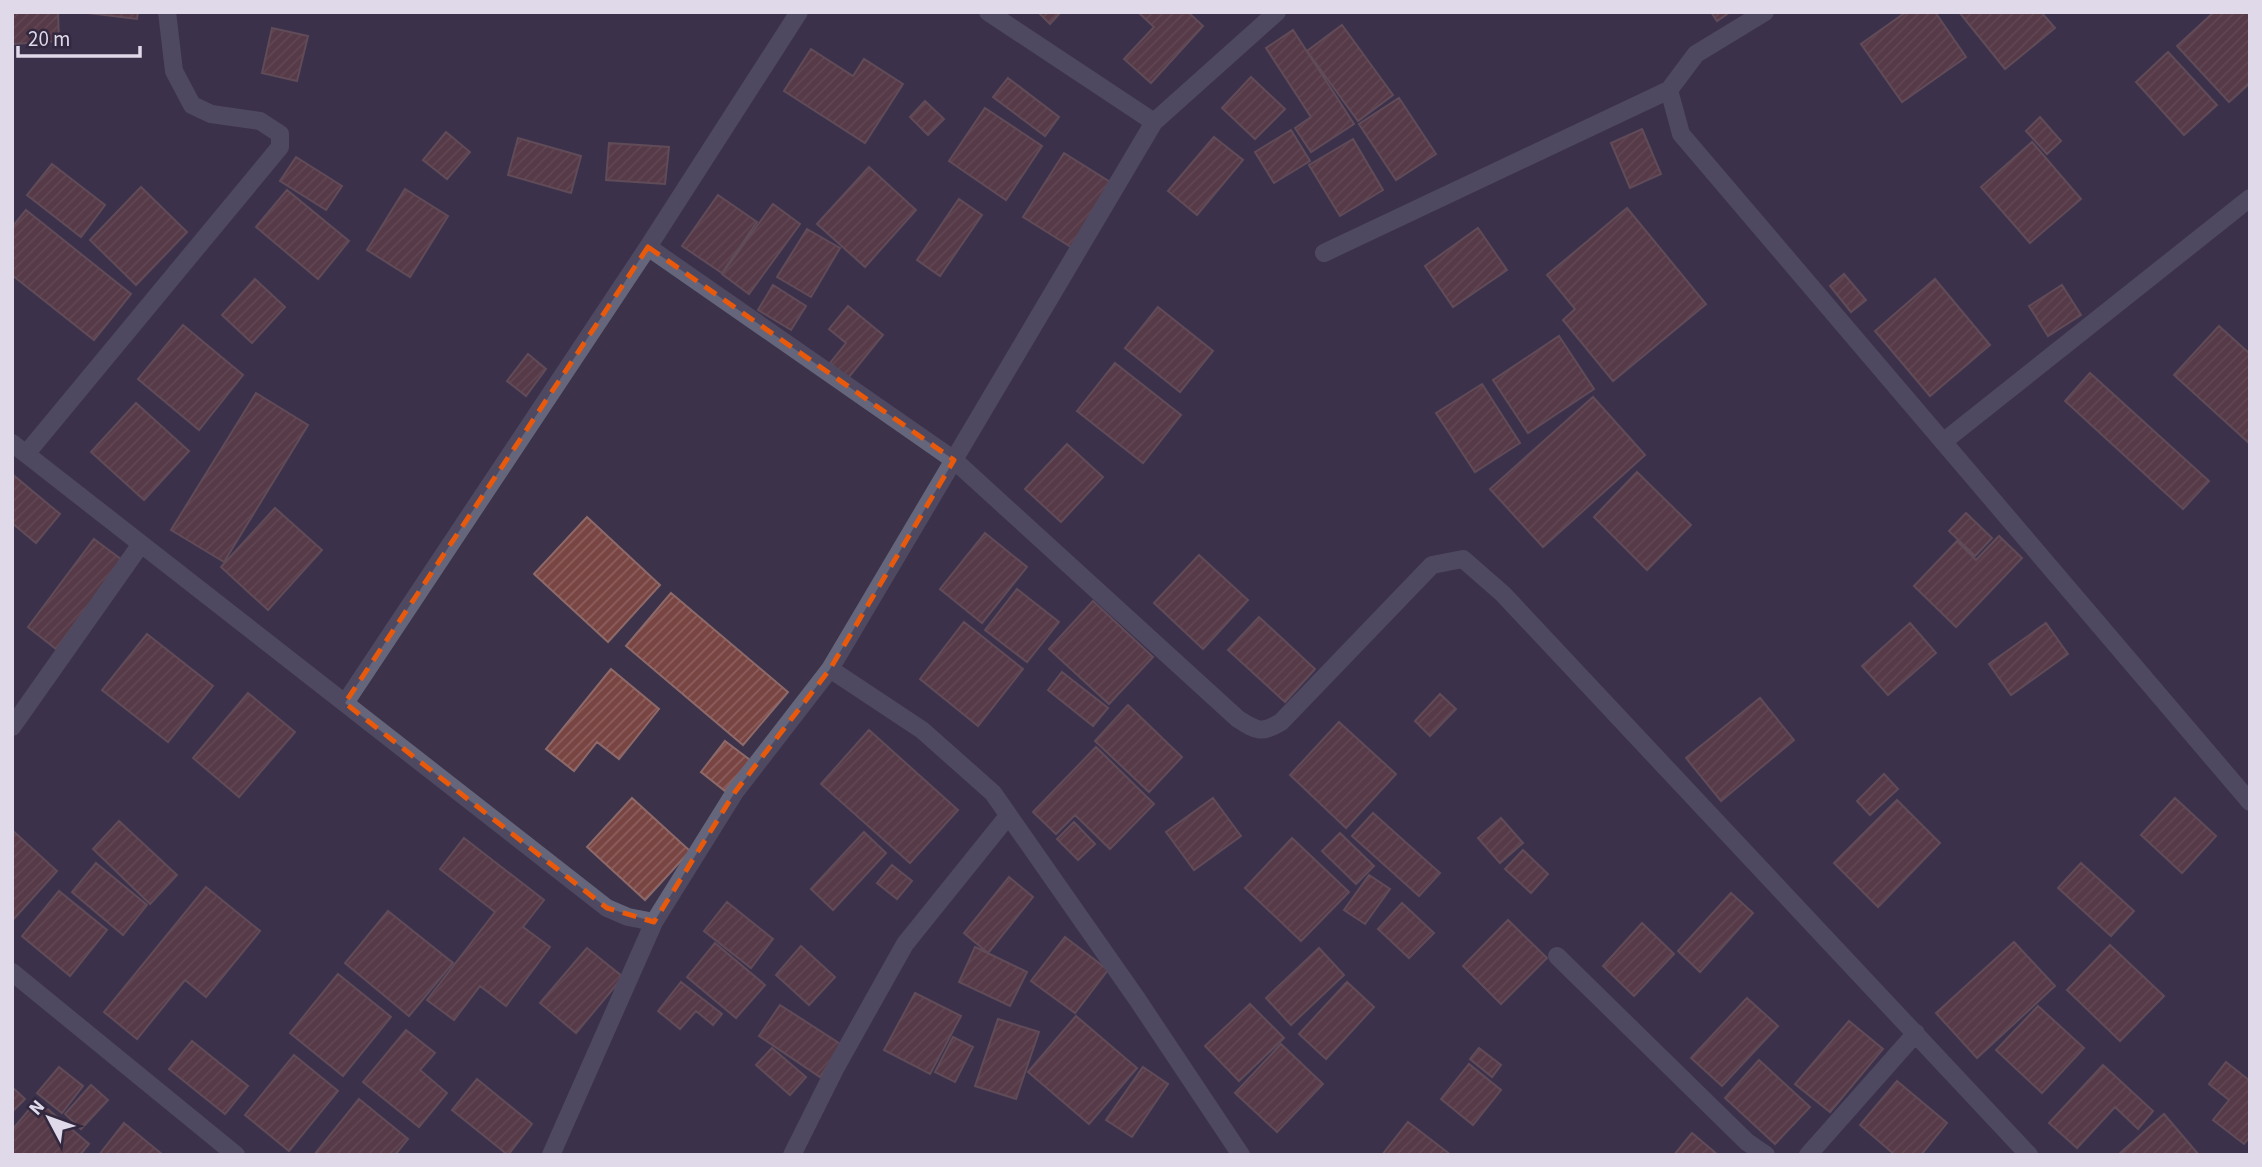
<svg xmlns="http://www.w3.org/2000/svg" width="2262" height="1167" viewBox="0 0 2262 1167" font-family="'Source Sans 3',sans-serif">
  <defs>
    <pattern id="building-hatch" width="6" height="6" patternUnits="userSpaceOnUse" patternTransform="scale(1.75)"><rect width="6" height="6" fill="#794543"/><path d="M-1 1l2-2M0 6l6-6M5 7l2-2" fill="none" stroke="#8c5f5e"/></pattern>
  </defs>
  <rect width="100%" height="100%" fill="#3c324a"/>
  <path fill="url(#building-hatch)" stroke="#8d6a69" stroke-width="2" d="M 12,12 L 58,12 L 59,41 L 13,44 Z
    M 80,12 L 138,12 L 137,19 Z
    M 1038,12 L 1061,12 L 1050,24 Z
    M 1138,12 L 1188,12 L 1203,26 L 1151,83 L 1124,59 L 1154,27 Z
    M 1711,12 L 1730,12 L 1717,21 Z
    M 1906,12 L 1935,12 L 1966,57 L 1902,102 L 1861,44 Z
    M 1959,12 L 2041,12 L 2055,28 L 2005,69 Z
    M 2214,12 L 2250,12 L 2250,83 L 2229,102 L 2177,46 Z
    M 1342,25 L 1393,95 L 1358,121 L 1307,51 Z
    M 272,28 L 308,36 L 297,81 L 262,73 Z
    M 1293,30 L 1354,124 L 1311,152 L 1295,128 L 1311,117 L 1266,48 Z
    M 811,49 L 853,76 L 864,59 L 903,84 L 865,143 L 784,91 Z
    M 2168,52 L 2217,105 L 2184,135 L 2136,82 Z
    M 1251,77 L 1285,109 L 1255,139 L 1222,108 Z
    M 1008,78 L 1059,117 L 1045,136 L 993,97 Z
    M 1399,98 L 1436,154 L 1396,180 L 1359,124 Z
    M 925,101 L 944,119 L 928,135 L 910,117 Z
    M 985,108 L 1042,146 L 1006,200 L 949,161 Z
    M 2040,117 L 2061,141 L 2047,154 L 2026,131 Z
    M 1642,129 L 1661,174 L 1630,188 L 1611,143 Z
    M 1291,130 L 1310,161 L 1274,183 L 1255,152 Z
    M 446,132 L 470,152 L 447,179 L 423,160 Z
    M 1214,137 L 1243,160 L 1197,215 L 1168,191 Z
    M 518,138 L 581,156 L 571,193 L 508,175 Z
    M 1353,139 L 1383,190 L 1340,216 L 1309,165 Z
    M 2032,142 L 2081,199 L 2030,243 L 1981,187 Z
    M 609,143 L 669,147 L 665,184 L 606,180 Z
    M 1064,153 L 1115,185 L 1074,249 L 1023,217 Z
    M 296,157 L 342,186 L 326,210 L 280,181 Z
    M 52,164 L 105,205 L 81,237 L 27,195 Z
    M 869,167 L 916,210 L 865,267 L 817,224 Z
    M 141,187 L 187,232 L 136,285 L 90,240 Z
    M 405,189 L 448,216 L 410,277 L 367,250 Z
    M 287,190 L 349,241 L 318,279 L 256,227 Z
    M 718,195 L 757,222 L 722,273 L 682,246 Z
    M 959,199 L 982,215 L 940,276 L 917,260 Z
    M 773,204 L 800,224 L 749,294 L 722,274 Z
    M 1627,208 L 1706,304 L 1613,381 L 1563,320 L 1575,309 L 1547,275 Z
    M 26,210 L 131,294 L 94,340 L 12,275 L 12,227 Z
    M 1478,228 L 1507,270 L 1453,307 L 1425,266 Z
    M 807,229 L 840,248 L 811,297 L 777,277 Z
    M 1844,274 L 1866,300 L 1851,312 L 1830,286 Z
    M 255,279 L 285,307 L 252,343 L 222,315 Z
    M 1935,279 L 1990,345 L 1930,396 L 1875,331 Z
    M 773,285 L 806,306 L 791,330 L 758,310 Z
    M 2062,285 L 2081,315 L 2048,336 L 2029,306 Z
    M 848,306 L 883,335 L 848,378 L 830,363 L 846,343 L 829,329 Z
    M 1158,307 L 1213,351 L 1180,392 L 1125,348 Z
    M 183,325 L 243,375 L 199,430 L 138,379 Z
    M 2219,326 L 2250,354 L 2250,444 L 2174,375 Z
    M 1559,336 L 1594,389 L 1528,433 L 1493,380 Z
    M 528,354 L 546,369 L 526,396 L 507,381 Z
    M 1115,363 L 1181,415 L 1143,463 L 1077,411 Z
    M 2090,373 L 2209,481 L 2183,509 L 2065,401 Z
    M 1482,384 L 1520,443 L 1475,472 L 1436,413 Z
    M 256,393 L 308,425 L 224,562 L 171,530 Z
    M 1593,397 L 1645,455 L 1543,547 L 1490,489 Z
    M 136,403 L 189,451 L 144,500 L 91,452 Z
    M 1067,444 L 1103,477 L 1061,522 L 1025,489 Z
    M 1637,472 L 1691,525 L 1647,570 L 1594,517 Z
    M 12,474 L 60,514 L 36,543 L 12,523 Z
    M 275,508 L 322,550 L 268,610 L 221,567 Z
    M 1966,513 L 1992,538 L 1975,556 L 1949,531 Z
    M 587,517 L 660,585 L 608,642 L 534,574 Z
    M 985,533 L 1027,567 L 982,623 L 940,589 Z
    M 1999,536 L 2022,558 L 1956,627 L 1914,586 L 1957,541 L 1976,560 Z
    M 94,539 L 122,560 L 56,649 L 28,627 Z
    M 1199,555 L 1248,600 L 1203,649 L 1154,603 Z
    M 1017,589 L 1059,622 L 1027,662 L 985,630 Z
    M 671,593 L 788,692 L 743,745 L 626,646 Z
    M 1093,601 L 1153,657 L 1109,704 L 1049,649 Z
    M 1259,617 L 1315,669 L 1285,702 L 1228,650 Z
    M 964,622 L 1023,669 L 978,726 L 920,679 Z
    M 1910,623 L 1936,653 L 1888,695 L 1862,666 Z
    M 2046,623 L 2068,654 L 2011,695 L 1989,664 Z
    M 147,634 L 213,686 L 168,742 L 102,690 Z
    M 611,669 L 659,709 L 619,759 L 597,742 L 574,771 L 546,749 Z
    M 1062,672 L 1108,708 L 1093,726 L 1048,690 Z
    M 248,693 L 295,732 L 239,797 L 193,758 Z
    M 1440,694 L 1456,709 L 1430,736 L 1415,721 Z
    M 1760,698 L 1794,740 L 1721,801 L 1686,758 Z
    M 1128,705 L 1182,757 L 1149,792 L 1095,741 Z
    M 1339,722 L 1396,774 L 1346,828 L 1290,775 Z
    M 869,730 L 958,810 L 910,863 L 821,784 Z
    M 725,741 L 750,760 L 725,791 L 701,772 Z
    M 1096,747 L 1154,804 L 1110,849 L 1075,815 L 1056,834 L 1033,812 Z
    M 1884,774 L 1898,789 L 1870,815 L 1857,801 Z
    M 632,798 L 690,851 L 645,900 L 587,847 Z
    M 1213,798 L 1241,836 L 1194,870 L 1166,832 Z
    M 2175,798 L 2216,836 L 2182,873 L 2141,835 Z
    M 1897,800 L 1940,843 L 1878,907 L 1834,863 Z
    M 1373,813 L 1440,873 L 1419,896 L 1352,836 Z
    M 1501,818 L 1523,843 L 1500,863 L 1478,838 Z
    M 119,821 L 177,875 L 150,904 L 93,849 Z
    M 1074,822 L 1095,844 L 1078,860 L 1057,839 Z
    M 12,830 L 57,871 L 12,921 Z
    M 864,832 L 886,853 L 833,910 L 811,889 Z
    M 1340,833 L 1374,866 L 1356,884 L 1322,851 Z
    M 464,838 L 544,900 L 523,927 L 550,947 L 506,1006 L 480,986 L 454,1020 L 427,1000 L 495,912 L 440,869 Z
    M 1292,838 L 1349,892 L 1301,941 L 1245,888 Z
    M 1523,850 L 1548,874 L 1531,893 L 1505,869 Z
    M 96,863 L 147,905 L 123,935 L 72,892 Z
    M 2081,863 L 2134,911 L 2111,936 L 2058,888 Z
    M 892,865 L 912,881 L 897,899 L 877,883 Z
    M 1369,875 L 1390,889 L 1365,924 L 1344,910 Z
    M 1009,877 L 1033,897 L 988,953 L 964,933 Z
    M 206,887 L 260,931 L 206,997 L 185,980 L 137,1039 L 104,1012 Z
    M 59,891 L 107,930 L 70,976 L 22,936 Z
    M 1731,893 L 1753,913 L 1700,972 L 1678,951 Z
    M 727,902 L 773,939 L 751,968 L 704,931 Z
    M 1402,903 L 1434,933 L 1409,958 L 1378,929 Z
    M 388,911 L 453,963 L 409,1016 L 345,963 Z
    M 1508,920 L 1547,958 L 1501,1004 L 1463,966 Z
    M 1642,923 L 1674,954 L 1634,996 L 1603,966 Z
    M 1065,937 L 1108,970 L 1075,1013 L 1031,981 Z
    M 2014,942 L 2055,986 L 1977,1058 L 1936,1013 Z
    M 715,943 L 765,985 L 736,1018 L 687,977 Z
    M 2110,945 L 2164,996 L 2120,1041 L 2067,990 Z
    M 801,946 L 835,977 L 809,1005 L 776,975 Z
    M 975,947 L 1027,972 L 1010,1006 L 959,982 Z
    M 587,948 L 623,977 L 576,1033 L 540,1003 Z
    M 1319,948 L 1344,975 L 1291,1025 L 1266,998 Z
    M 338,974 L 391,1017 L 343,1076 L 290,1033 Z
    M 681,982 L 722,1014 L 713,1025 L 696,1011 L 680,1029 L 658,1011 Z
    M 1347,982 L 1374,1007 L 1326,1059 L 1299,1034 Z
    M 915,993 L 961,1016 L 930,1074 L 884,1050 Z
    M 1747,998 L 1778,1026 L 1722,1086 L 1691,1058 Z
    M 1250,1004 L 1284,1038 L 1239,1081 L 1205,1046 Z
    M 780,1005 L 842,1045 L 820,1077 L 759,1036 Z
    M 2038,1006 L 2084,1048 L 2042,1093 L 1996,1050 Z
    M 1076,1016 L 1137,1068 L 1089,1124 L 1028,1072 Z
    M 998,1019 L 1039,1032 L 1016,1099 L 975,1086 Z
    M 1849,1021 L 1883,1049 L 1830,1112 L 1795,1084 Z
    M 406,1030 L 435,1053 L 420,1070 L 447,1093 L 419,1127 L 363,1082 Z
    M 953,1037 L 973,1047 L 955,1082 L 935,1072 Z
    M 192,1041 L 248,1086 L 225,1114 L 169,1069 Z
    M 1281,1044 L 1323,1084 L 1277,1132 L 1235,1093 Z
    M 772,1048 L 806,1077 L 790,1095 L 756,1065 Z
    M 1479,1048 L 1501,1065 L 1492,1077 L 1470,1059 Z
    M 294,1055 L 338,1091 L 289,1151 L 245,1115 Z
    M 1759,1060 L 1810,1107 L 1775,1144 L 1725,1098 Z
    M 2226,1062 L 2250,1081 L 2250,1137 L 2244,1144 L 2213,1120 L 2229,1100 L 2209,1084 Z
    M 1469,1064 L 1501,1090 L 1473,1125 L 1441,1099 Z
    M 2103,1065 L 2153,1111 L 2138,1129 L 2115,1107 L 2077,1148 L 2049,1123 Z
    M 59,1067 L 83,1086 L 62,1113 L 37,1093 Z
    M 1143,1067 L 1168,1084 L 1132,1137 L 1106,1120 Z
    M 477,1079 L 532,1124 L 508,1155 L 452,1110 Z
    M 1897,1081 L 1947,1123 L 1921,1155 L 1895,1155 L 1860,1125 Z
    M 91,1085 L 108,1100 L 81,1129 L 65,1114 Z
    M 12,1087 L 25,1099 L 12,1112 Z
    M 359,1099 L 408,1139 L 395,1155 L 314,1155 Z
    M 37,1100 L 89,1144 L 80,1155 L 12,1155 L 12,1130 Z
    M 2164,1114 L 2199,1155 L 2118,1155 Z
    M 1408,1122 L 1451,1155 L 1382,1155 Z
    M 124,1123 L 163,1155 L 99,1155 Z
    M 1692,1133 L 1718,1155 L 1674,1155 Z"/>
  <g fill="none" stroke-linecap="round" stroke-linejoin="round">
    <path stroke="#65667b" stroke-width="18" d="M 988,12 L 1154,122
      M 1765,12 L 1696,54 L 1669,90 L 1681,134 L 2250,802
      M 648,247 L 954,460 L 1238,719 C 1257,731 1261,734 1281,722 L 1432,565 L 1463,559 L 1503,594 L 2029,1155
      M 1324,253 L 1669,90
      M 1943,442 L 2250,198
      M 12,443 L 607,908 L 628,917 L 654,922
      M 26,454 L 280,147 L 280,134 L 260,121 L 211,114 L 192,105 L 174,71 L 167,12
      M 830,669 L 922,730 L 993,793 L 1137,999 L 1241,1155
      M 345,703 L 648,247 L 799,12
      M 12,727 L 141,544
      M 1557,956 L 1747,1142 L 1766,1155
      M 12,972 L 236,1155
      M 551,1155 L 654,922 L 735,792 L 830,669 L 1154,122 L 1277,12
      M 792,1155 L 836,1067 L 905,944 L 1008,816
      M 1808,1155 L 1916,1033"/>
  </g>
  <path d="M0 0H2262V1167H0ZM 648,247 L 954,460 L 830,669 L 735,792 L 654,922 L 607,908 L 345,703 Z" fill="#3c324a" fill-opacity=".55" fill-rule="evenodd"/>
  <path fill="none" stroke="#e8590c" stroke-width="5" stroke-dasharray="14 9" stroke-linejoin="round" d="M 648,247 L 954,460 L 830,669 L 735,792 L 654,922 L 607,908 L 345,703 Z"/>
  <rect width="2262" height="1167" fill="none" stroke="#dfd9e9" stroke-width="28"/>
  <g transform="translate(49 1118) rotate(311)" stroke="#32283f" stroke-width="5" paint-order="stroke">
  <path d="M0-5L12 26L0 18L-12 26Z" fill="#dfd9e9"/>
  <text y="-10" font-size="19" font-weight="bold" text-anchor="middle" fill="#dfd9e9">N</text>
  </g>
  <path d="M18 46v10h122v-10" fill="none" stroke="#dfd9e9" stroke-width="3.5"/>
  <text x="28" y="46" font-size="21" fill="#dfd9e9" stroke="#32283f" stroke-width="5" paint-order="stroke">20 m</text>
</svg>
